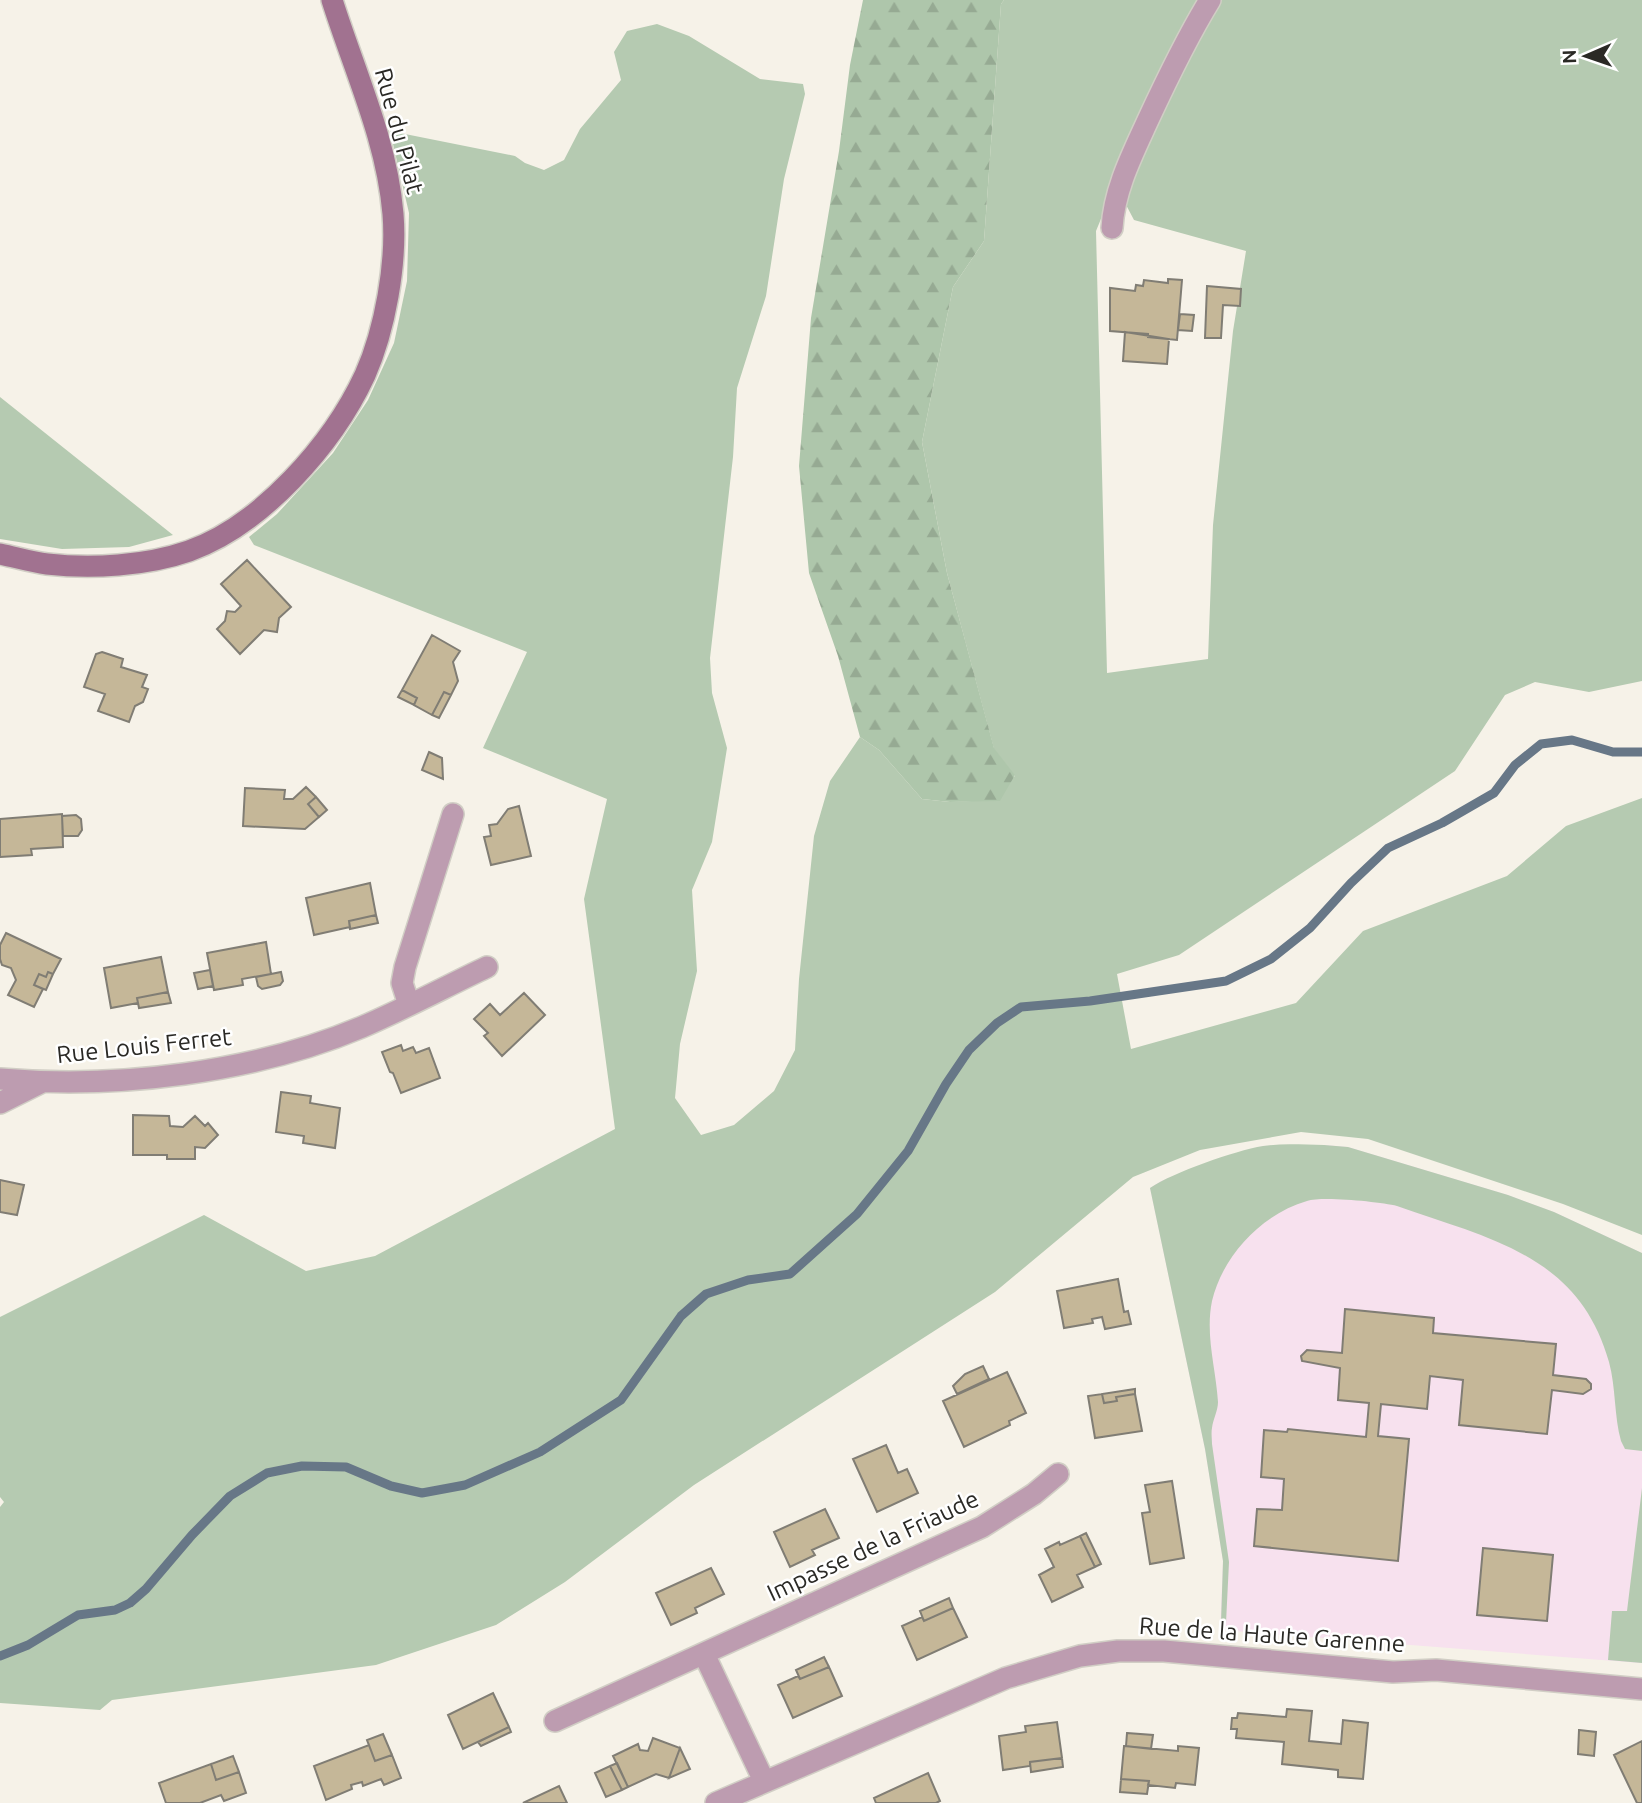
<svg xmlns="http://www.w3.org/2000/svg" width="1642" height="1803" viewBox="0 0 1642 1803" font-family="Ubuntu,sans-serif">
  <defs>
    <pattern id="forest-firs" width="22" height="20" patternUnits="userSpaceOnUse" patternTransform="scale(1.75)"><rect width="22" height="20" fill="#aec6ab"/><path d="M5 1l3.5 6h-7zM16 11l3.5 6h-7z" fill="#96aa93"/></pattern>
  </defs>
  <rect width="100%" height="100%" fill="#f6f2e8"/>
  <path fill="#f7e1ee" d="M 1324,1145 L 1348,1147 L 1508,1195 L 1554,1212 L 1642,1253 L 1642,1641 L 1640,1663 L 1220,1630 L 1223,1561 L 1205,1449 L 1150,1188 L 1161,1181 L 1224,1157 L 1264,1146 Z"/>
  <path fill="#b5cab1" d="M 1004,0 L 1200,0 L 1160,75 L 1096,231 L 1107,673 L 1208,659 L 1213,525 L 1233,331 L 1246,251 L 1134,220 L 1124,201 L 1143,147 L 1219,0 L 1642,0 L 1642,681 L 1589,692 L 1535,682 L 1505,695 L 1455,771 L 1179,955 L 1117,974 L 1131,1049 L 1296,1003 L 1363,931 L 1507,876 L 1566,826 L 1642,798 L 1642,1235 L 1563,1204 L 1368,1139 L 1301,1132 L 1200,1150 L 1133,1177 L 995,1292 L 694,1485 L 565,1582 L 496,1625 L 376,1665 L 112,1700 L 100,1710 L 0,1703 L 0,1507 L 4,1502 L 0,1497 L 0,1317 L 204,1215 L 306,1271 L 375,1256 L 615,1129 L 584,899 L 607,799 L 483,748 L 527,652 L 254,545 L 249,537 L 277,514 L 333,453 L 368,400 L 394,343 L 407,281 L 409,213 L 390,131 L 515,156 L 525,163 L 544,170 L 564,160 L 580,129 L 621,80 L 614,52 L 627,31 L 657,24 L 689,36 L 760,79 L 803,84 L 805,94 L 784,179 L 766,296 L 737,388 L 733,457 L 710,658 L 712,693 L 727,748 L 712,842 L 692,890 L 697,971 L 680,1044 L 675,1098 L 701,1135 L 734,1125 L 774,1091 L 795,1050 L 799,979 L 814,836 L 830,781 L 860,737 L 879,750 L 922,799 L 950,802 L 972,801 L 1015,776 L 994,749 L 947,573 L 922,442 L 953,287 L 984,241 L 1001,4 Z
    M 0,397 L 173,535 L 129,547 L 62,549 L 0,539 Z
    M 1324,1145 L 1348,1147 L 1508,1195 L 1554,1212 L 1642,1253 L 1642,1451 L 1625,1449 L 1621,1441 C 1614,1416 1616,1388 1609,1362 C 1579,1255 1490,1239 1397,1206 C 1380,1202 1323,1196 1307,1201 C 1262,1214 1223,1255 1212,1301 C 1205,1335 1216,1369 1218,1402 C 1218,1411 1213,1419 1212,1428 C 1211,1433 1212,1439 1212,1444 L 1229,1562 L 1226,1623 L 1221,1622 L 1223,1561 L 1205,1449 L 1150,1188 C 1174,1172 1234,1151 1263,1146 C 1283,1143 1305,1145 1324,1145 Z
    M 1642,1488 L 1642,1663 L 1608,1660 L 1612,1611 L 1627,1611 Z"/>
  <path fill="url(#forest-firs)" d="M 863,0 L 1004,0 L 1001,4 L 984,241 L 953,287 L 922,442 L 947,573 L 994,748 L 1015,775 L 1000,801 L 950,802 L 922,799 L 879,750 L 860,737 L 838,656 L 809,573 L 799,466 L 811,318 L 839,151 L 850,65 Z"/>
  <g fill="none" stroke-linecap="round" stroke-linejoin="round">
    <path stroke="#677787" stroke-width="9" d="M 0,1656 L 28,1645 L 78,1615 L 115,1610 L 130,1603 L 146,1589 L 192,1535 L 230,1496 L 267,1473 L 302,1466 L 346,1467 L 391,1486 L 422,1493 L 465,1485 L 540,1452 L 621,1400 L 681,1316 L 706,1294 L 748,1280 L 790,1274 L 857,1214 L 908,1151 L 946,1084 L 969,1050 L 997,1023 L 1021,1007 L 1090,1001 L 1226,981 L 1271,959 L 1310,928 L 1351,883 L 1388,848 L 1442,823 L 1494,793 L 1515,765 L 1541,744 L 1572,740 L 1613,752 L 1642,752"/>
  </g>
  <path fill="#c5b798" stroke="#807d74" stroke-width="2" d="M 1168,279 L 1182,280 L 1177,340 L 1148,337 L 1148,334 L 1110,331 L 1110,288 L 1135,291 L 1136,285 L 1143,286 L 1144,280 L 1168,283 Z
    M 1207,286 L 1241,289 L 1240,306 L 1223,305 L 1221,338 L 1205,338 Z
    M 1180,314 L 1194,315 L 1192,331 L 1178,330 Z
    M 1125,332 L 1169,339 L 1167,364 L 1123,361 Z
    M 247,560 L 291,607 L 279,618 L 277,632 L 264,630 L 240,654 L 217,629 L 225,621 L 227,611 L 235,612 L 241,606 L 221,584 Z
    M 432,635 L 460,651 L 453,662 L 458,681 L 451,695 L 444,692 L 432,715 L 414,705 L 417,698 L 402,690 Z
    M 102,652 L 123,659 L 121,667 L 147,675 L 142,687 L 148,689 L 143,702 L 135,706 L 129,722 L 98,711 L 105,694 L 84,687 L 96,654 Z
    M 402,690 L 417,698 L 414,705 L 398,697 Z
    M 444,692 L 451,695 L 439,718 L 432,715 Z
    M 429,752 L 442,758 L 443,779 L 422,770 Z
    M 306,787 L 316,797 L 308,804 L 319,817 L 305,829 L 243,826 L 245,788 L 285,790 L 284,799 L 293,799 Z
    M 316,797 L 327,810 L 319,817 L 308,804 Z
    M 519,806 L 531,856 L 491,865 L 484,837 L 491,836 L 489,825 L 497,824 L 508,809 Z
    M 62,814 L 63,847 L 31,849 L 32,855 L 0,857 L 0,819 Z
    M 76,815 L 81,819 L 82,830 L 78,836 L 63,836 L 62,816 Z
    M 370,883 L 376,915 L 349,921 L 350,927 L 314,935 L 306,898 Z
    M 376,915 L 378,923 L 350,929 L 349,921 Z
    M 6,933 L 61,959 L 53,974 L 48,972 L 46,977 L 39,974 L 34,985 L 43,989 L 34,1007 L 8,995 L 16,980 L 11,968 L 2,965 L 0,959 L 0,945 Z
    M 266,942 L 271,974 L 242,979 L 243,985 L 214,990 L 207,953 Z
    M 161,957 L 168,992 L 137,998 L 138,1003 L 111,1008 L 104,968 Z
    M 210,970 L 213,986 L 198,989 L 194,973 Z
    M 48,972 L 53,974 L 46,990 L 34,985 L 39,974 L 46,977 Z
    M 281,972 L 283,981 L 280,985 L 262,989 L 258,986 L 256,977 Z
    M 168,992 L 171,1003 L 139,1008 L 137,998 Z
    M 524,993 L 545,1015 L 502,1056 L 484,1036 L 488,1033 L 474,1019 L 490,1004 L 500,1015 Z
    M 401,1045 L 403,1051 L 413,1047 L 416,1053 L 429,1048 L 440,1078 L 401,1093 L 393,1073 L 390,1072 L 382,1052 Z
    M 281,1092 L 311,1096 L 310,1103 L 340,1108 L 335,1148 L 303,1143 L 304,1136 L 276,1132 Z
    M 133,1115 L 169,1116 L 170,1126 L 183,1127 L 195,1116 L 205,1126 L 208,1123 L 218,1135 L 205,1148 L 195,1147 L 195,1159 L 167,1159 L 167,1155 L 133,1155 Z
    M 0,1180 L 24,1185 L 17,1215 L 0,1212 Z
    M 1118,1279 L 1124,1312 L 1128,1311 L 1131,1324 L 1105,1329 L 1102,1317 L 1092,1319 L 1093,1323 L 1064,1328 L 1057,1291 Z
    M 1345,1309 L 1434,1318 L 1433,1333 L 1556,1344 L 1553,1375 L 1586,1379 L 1591,1384 L 1591,1389 L 1583,1394 L 1552,1390 L 1547,1434 L 1459,1425 L 1463,1380 L 1430,1376 L 1427,1409 L 1381,1404 L 1378,1436 L 1409,1439 L 1398,1561 L 1254,1546 L 1257,1509 L 1282,1510 L 1284,1479 L 1261,1477 L 1264,1430 L 1287,1432 L 1288,1429 L 1366,1437 L 1369,1403 L 1338,1400 L 1340,1368 L 1302,1361 L 1301,1356 L 1307,1350 L 1342,1353 Z
    M 983,1366 L 989,1379 L 957,1394 L 953,1386 L 965,1374 Z
    M 1007,1372 L 1026,1413 L 1009,1421 L 1010,1425 L 964,1447 L 943,1401 Z
    M 1135,1389 L 1135,1394 L 1116,1397 L 1117,1401 L 1104,1403 L 1102,1394 Z
    M 1102,1394 L 1104,1403 L 1117,1401 L 1116,1397 L 1135,1394 L 1142,1431 L 1095,1438 L 1088,1396 Z
    M 886,1445 L 898,1473 L 907,1469 L 918,1493 L 877,1512 L 853,1459 Z
    M 1172,1481 L 1184,1558 L 1150,1564 L 1142,1513 L 1150,1512 L 1145,1485 Z
    M 825,1509 L 839,1538 L 812,1550 L 815,1555 L 790,1567 L 774,1532 Z
    M 1086,1533 L 1101,1564 L 1095,1567 L 1080,1536 Z
    M 1080,1536 L 1095,1567 L 1077,1575 L 1083,1587 L 1052,1602 L 1039,1575 L 1054,1567 L 1045,1549 L 1059,1542 L 1060,1545 Z
    M 1483,1548 L 1553,1555 L 1547,1621 L 1477,1615 Z
    M 711,1568 L 724,1594 L 695,1608 L 697,1613 L 671,1625 L 656,1593 Z
    M 949,1598 L 953,1608 L 924,1621 L 920,1611 Z
    M 953,1608 L 967,1637 L 917,1660 L 902,1626 L 922,1617 L 924,1621 Z
    M 824,1657 L 829,1667 L 800,1679 L 796,1670 Z
    M 829,1667 L 842,1696 L 793,1718 L 778,1685 L 798,1676 L 800,1679 Z
    M 493,1693 L 509,1727 L 463,1749 L 448,1715 Z
    M 1287,1709 L 1312,1711 L 1309,1741 L 1341,1744 L 1343,1720 L 1368,1723 L 1363,1779 L 1338,1777 L 1338,1770 L 1282,1764 L 1284,1742 L 1236,1738 L 1237,1729 L 1231,1729 L 1232,1718 L 1237,1718 L 1238,1713 L 1286,1717 Z
    M 1057,1722 L 1062,1758 L 1030,1762 L 1030,1766 L 1003,1770 L 999,1736 L 1026,1732 L 1025,1726 Z
    M 509,1727 L 511,1732 L 481,1746 L 478,1742 Z
    M 1579,1730 L 1596,1732 L 1594,1756 L 1578,1754 Z
    M 1127,1733 L 1153,1735 L 1151,1749 L 1126,1746 Z
    M 383,1734 L 392,1755 L 375,1761 L 367,1740 Z
    M 653,1738 L 680,1748 L 669,1778 L 656,1774 L 628,1787 L 613,1756 L 638,1744 L 640,1750 L 648,1751 Z
    M 1642,1741 L 1642,1803 L 1637,1803 L 1614,1755 Z
    M 369,1745 L 375,1761 L 392,1755 L 401,1778 L 384,1785 L 381,1779 L 363,1786 L 362,1782 L 351,1785 L 352,1789 L 326,1800 L 314,1766 Z
    M 1124,1746 L 1178,1751 L 1178,1746 L 1199,1748 L 1195,1785 L 1176,1783 L 1175,1788 L 1148,1785 L 1149,1781 L 1121,1779 Z
    M 680,1748 L 690,1769 L 669,1778 Z
    M 233,1756 L 239,1772 L 216,1780 L 211,1764 Z
    M 1062,1758 L 1063,1767 L 1031,1772 L 1030,1762 Z
    M 617,1763 L 628,1787 L 622,1790 L 610,1766 Z
    M 211,1764 L 216,1780 L 239,1772 L 246,1793 L 224,1801 L 221,1795 L 200,1803 L 166,1803 L 159,1783 Z
    M 610,1766 L 622,1790 L 606,1797 L 595,1773 Z
    M 928,1773 L 940,1801 L 936,1803 L 876,1803 L 874,1798 Z
    M 1121,1779 L 1149,1781 L 1147,1794 L 1120,1792 Z
    M 559,1786 L 567,1803 L 523,1803 Z"/>
  <g fill="none" stroke-linecap="round" stroke-linejoin="round">
    <defs>
      <path id="street" d="M 1112,228 C 1114,190 1132,155 1148,120 C 1167,79 1186,39 1210,0
        M 409,1005 L 402,983 L 405,967 L 453,814
        M 0,1079 C 117,1089 253,1073 362,1027 C 404,1009 445,987 487,967
        M 0,1103 L 42,1082
        M 704,1654 L 764,1781
        M 555,1721 L 982,1527 L 1034,1494 L 1058,1474
        M 716,1803 L 1006,1678 L 1080,1656 L 1118,1651 L 1164,1651 L 1393,1672 L 1436,1670 L 1642,1689"/>
      <path id="secondary" d="M 0,554 C 15,557 31,562 47,564 C 91,569 146,566 189,551 C 262,525 333,444 365,375 C 385,330 397,263 393,214 C 387,140 354,70 332,0"/>
    </defs>
    <use href="#street" stroke="#d1cec5" stroke-width="24"/>
    <use href="#secondary" stroke="#d1cec5" stroke-width="24"/>
    <use href="#street" stroke="#bd9cb0" stroke-width="21"/>
    <use href="#secondary" stroke="#a17290" stroke-width="21"/>
  </g>
  <g text-anchor="middle" stroke-width="5" stroke-linejoin="round" paint-order="stroke">
    <g font-size="24" fill="#2a2925" stroke="#fff">
      <text transform="translate(399 131) rotate(75)" y="8">Rue du Pilat</text>
      <text transform="translate(144 1046) rotate(-6)" y="8">Rue Louis Ferret</text>
      <text transform="translate(873 1546) rotate(-25)" y="8">Impasse de la Friaude</text>
      <text transform="translate(1272 1635) rotate(4)" y="8">Rue de la Haute Garenne</text>
    </g>
  </g>
  <g transform="translate(1586 56) rotate(268)" stroke="#ffffff" stroke-width="5" paint-order="stroke">
  <path d="M0-5L12 26L0 18L-12 26Z" fill="#2a2925"/>
  <text y="-10" font-size="19" font-weight="bold" text-anchor="middle" fill="#2a2925">N</text>
  </g>
</svg>
